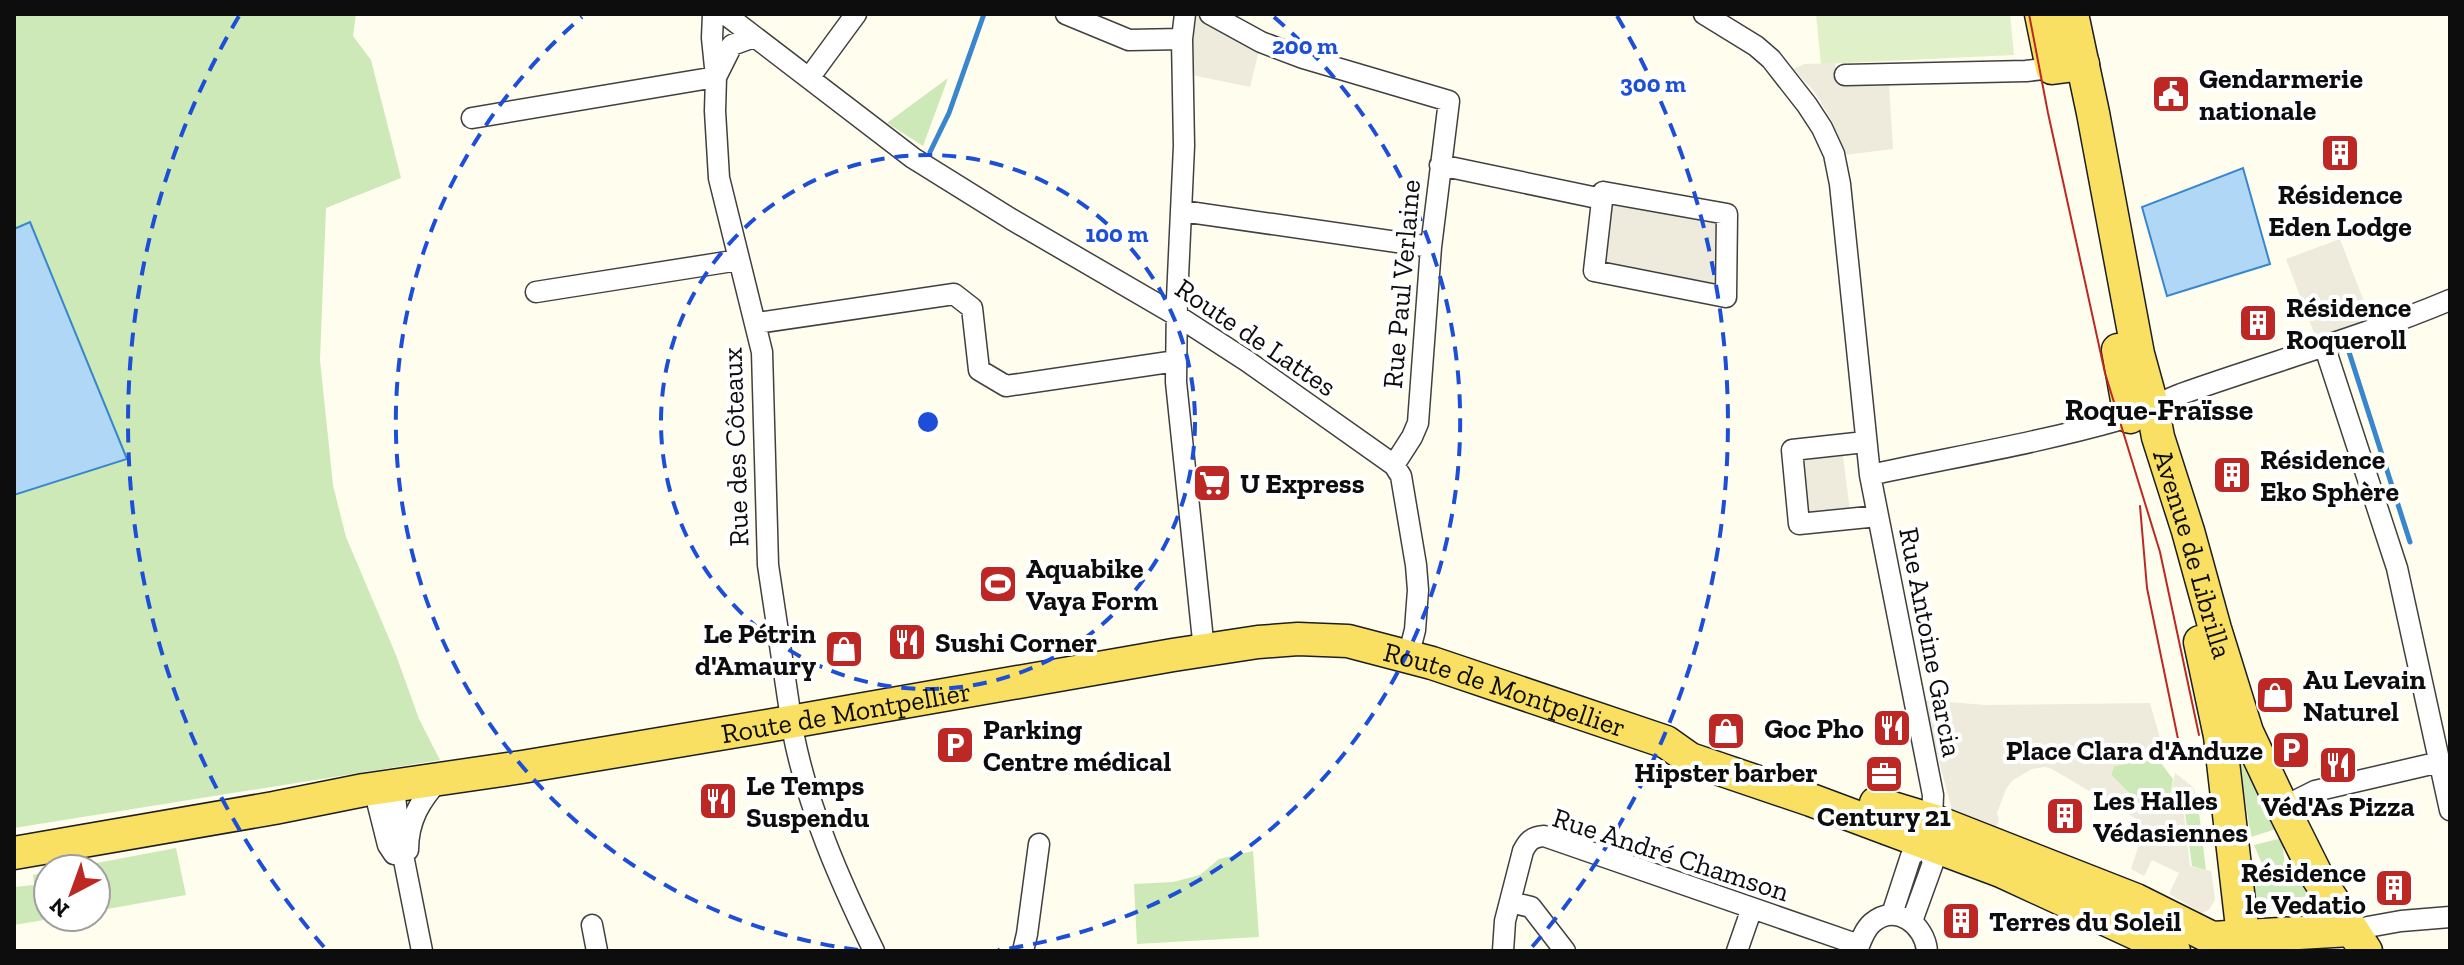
<svg xmlns="http://www.w3.org/2000/svg" width="2464" height="965" viewBox="0 0 2464 965" font-family="'Zilla Slab',serif">
  <rect width="100%" height="100%" fill="#fffded"/>
  <path fill="#cde9b7" d="M 14,14 L 356,14 L 353,36 L 371,60 L 401,178 L 326,208 L 320,360 L 333,485 L 346,537 L 396,655 L 419,719 L 440,760 L 14,828 Z
    M 948,78 L 923,146 L 887,123 Z
    M 2157,758 L 2173,779 L 2168,808 L 2160,815 L 2143,807 L 2111,775 L 2114,766 Z
    M 2243,760 L 2276,829 L 2251,837 L 2239,762 Z
    M 2197,796 L 2206,870 L 2192,866 L 2183,797 Z
    M 2282,838 L 2285,868 L 2266,873 L 2254,845 Z
    M 176,848 L 186,895 L 96,911 L 96,869 L 65,869 Z
    M 1253,851 L 1259,937 L 1137,944 L 1134,884 L 1173,882 L 1200,875 L 1219,859 Z
    M 48,872 L 48,917 L 62,917 L 14,925 L 14,887 L 34,885 L 33,875 Z
    M 2308,876 L 2317,895 L 2254,903 L 2251,881 Z"/>
  <path fill="#e0f0c8" d="M 1816,14 L 2010,14 L 2014,55 L 1821,64 Z"/>
  <path fill="#eeebdc" d="M 1185,14 L 1210,14 L 1261,42 L 1250,87 L 1182,73 Z
    M 1835,63 L 1840,85 L 1889,85 L 1893,149 L 1844,155 L 1833,123 L 1814,91 L 1793,69 L 1804,64 Z
    M 1603,192 L 1727,219 L 1726,294 L 1596,272 Z
    M 2340,239 L 2371,320 L 2317,341 L 2286,259 Z
    M 1843,456 L 1850,512 L 1805,516 L 1802,458 Z
    M 1923,700 L 1985,705 L 2150,703 L 2164,752 L 2157,758 L 2114,766 L 2111,775 L 2143,807 L 2160,815 L 2168,808 L 2175,773 L 2193,787 L 2197,796 L 2182,797 L 2190,866 L 2211,871 L 2215,899 L 2209,910 L 2202,913 L 2169,894 L 2179,873 L 2152,860 L 2144,876 L 2131,869 L 2143,832 L 2138,820 L 2052,769 L 2045,767 L 2032,769 L 2013,780 L 2006,789 L 1997,813 L 1999,819 L 1996,829 L 1953,814 Z"/>
  <path fill="#b1d7f6" stroke="#3887ce" stroke-width="2" d="M 2243,168 L 2270,264 L 2167,296 L 2142,207 Z
    M 30,222 L 127,459 L 14,495 L 14,229 Z"/>
  <g fill="none" stroke-linecap="round" stroke-linejoin="round">
    <path stroke="#3887ce" stroke-width="5" d="M 930,152 L 949,113 L 984,14
      M 2349,352 L 2410,542"/>
    <defs>
      <path id="minor" d="M 713,14 L 712,38 L 716,77 L 715,111 L 719,178 L 762,352 L 768,565 L 793,732 C 808,809 840,881 874,951
        M 725,14 L 913,158 L 1011,219 L 1176,315 L 1247,361 L 1394,465 L 1401,476 L 1416,565 L 1418,590 L 1415,630 L 1408,657
        M 1066,14 L 1129,40 L 1182,39
        M 1185,14 L 1182,39 L 1184,146 L 1177,299 L 1176,382 L 1204,650
        M 1210,14 L 1261,42 L 1303,58 L 1449,101 L 1431,247 L 1418,423 L 1412,437 L 1394,465
        M 1704,14 L 1756,46 L 1771,59 L 1807,105 L 1822,128 L 1834,154 L 1840,184 L 1870,475 L 1933,795 L 1932,820
        M 1845,75 L 2026,71 L 2052,68
        M 809,78 L 856,14
        M 472,118 L 716,77 L 732,45 L 754,37
        M 1440,165 L 1602,199
        M 1603,192 L 1727,214 L 1726,297 L 1594,271 Z
        M 1182,211 L 1431,247
        M 536,292 L 739,260
        M 757,323 L 954,294 L 972,308 L 979,370 L 1006,386 L 1176,361
        M 2325,348 L 2397,568 L 2450,810
        M 1865,442 L 1792,450 L 1799,524 L 1878,516
        M 1870,475 C 1953,457 2038,443 2119,420 C 2140,414 2160,402 2181,394 C 2271,362 2362,337 2450,300
        M 394,786 L 399,835 L 422,951
        M 374,789 L 388,845 L 394,854
        M 2287,817 L 2291,803 L 2315,791 L 2440,762
        M 408,850 C 408,821 420,800 440,779
        M 1510,902 L 1531,907 L 1565,951
        M 1892,914 L 1911,856 L 1927,843 L 1933,863 L 1912,921
        M 592,925 L 597,951
        M 2351,930 L 2401,921 L 2450,917
        M 1023,951 L 1027,934 L 1039,844
        M 1503,951 L 1505,921 L 1523,851 C 1528,841 1532,837 1544,836 L 1859,945
        M 1737,951 L 1752,908
        M 1857,951 C 1861,941 1864,930 1872,923 C 1896,902 1925,925 1927,951"/>
      <g id="primary">
        <path d="M 2041,14 L 2052,68 L 2083,64"/>
        <path id="s1" d="M 2072,14 L 2093,113 L 2138,354 L 2152,405 L 2158,437 L 2188,531 L 2215,629 L 2247,732 L 2281,804 L 2318,878 L 2366,951"/>
        <path d="M 2118,350 L 2130,417"/>
        <path d="M 2200,642 L 2220,736 L 2243,936 L 2248,951"/>
        <path d="M 1876,803 L 1932,820 L 2136,900 L 2212,938 L 2351,930"/>
        <path id="s2" d="M 14,853 L 274,808 L 364,790 L 522,767 L 767,726 L 1173,655 L 1258,642 L 1298,639 L 1348,641 L 1432,663 L 1666,742 L 1690,759 L 1811,800 L 2001,871 L 2174,951"/>
      </g>
    </defs>
    <use href="#minor" stroke="#404040" stroke-width="23"/>
    <use href="#primary" stroke="#1e1e1e" stroke-width="35"/>
    <use href="#minor" stroke="#fff" stroke-width="20"/>
    <use href="#primary" stroke="#f9e062" stroke-width="32"/>
    <path stroke="#be2824" stroke-width="2" d="M 2029,14 L 2048,113 L 2105,373 L 2160,552 L 2199,735
      M 2140,506 L 2147,588 L 2178,739"/>
  </g>
  <g fill="none" stroke="#1d4ed8" stroke-width="4" stroke-dasharray="14 10">
    <circle cx="928" cy="422" r="267"/>
    <path d="M858 950A533 533 0 0 1 582 17M1274 17A533 533 0 0 1 998 950"/>
    <path d="M324 947A800 800 0 0 1 239 16M1617 16A800 800 0 0 1 1532 947"/>
  </g>
  <defs>
    <symbol id="civic-square" viewBox="-11 -11 22 22"><rect x="-9" y="-9" width="18" height="18" rx="4" fill="#be2824" stroke="#fff"/><path d="M-.6-6.5H3V-4.5H.6V-3L4-1V1h2V6H-6V1h2V-1L-.6-3ZM-1.2 2.5V6h2.4V2.5Z" fill="#fff"/></symbol>
    <symbol id="building-square" viewBox="-11 -11 22 22"><rect x="-9" y="-9" width="18" height="18" rx="4" fill="#be2824" stroke="#fff"/><path d="M-4-6H4V6H1V3H-1V6H-4ZM-2.5-4.3h1.7v1.8h-1.7ZM.8-4.3h1.7v1.8H.8ZM-2.5-1h1.7V.8h-1.7ZM.8-1h1.7V.8H.8Z" fill="#fff"/></symbol>
    <symbol id="supermarket-square" viewBox="-11 -11 22 22"><rect x="-9" y="-9" width="18" height="18" rx="4" fill="#be2824" stroke="#fff"/><path d="M-6-5.5h2.5l.6 2H6L4.5 2H-2.5L-4.4-4H-6ZM-1.5 3.2a1.3 1.3 0 1 0 .1 0ZM3 3.2a1.3 1.3 0 1 0 .1 0Z" fill="#fff"/></symbol>
    <symbol id="stadium-square" viewBox="-11 -11 22 22"><rect x="-9" y="-9" width="18" height="18" rx="4" fill="#be2824" stroke="#fff"/><path d="M0-5a6.5 5 0 1 0 0 10a6.5 5 0 1 0 0-10ZM-3.5-1.8h7v3.6h-7Z" fill="#fff"/></symbol>
    <symbol id="restaurant-square" viewBox="-11 -11 22 22"><rect x="-9" y="-9" width="18" height="18" rx="4" fill="#be2824" stroke="#fff"/><path d="M-5-6h1v4h1v-4h1v4h1v-4h1v5L-1.5 .5V6h-2V.5L-5-1ZM5-6V6H3V1.5H1.5Q1.5-4 5-6Z" fill="#fff"/></symbol>
    <symbol id="shop-square" viewBox="-11 -11 22 22"><rect x="-9" y="-9" width="18" height="18" rx="4" fill="#be2824" stroke="#fff"/><path d="M-5-2.5h2.3a2.7 3.5 0 0 1 5.4 0H5L5.5 6h-11ZM-1.5-2.5h3a1.5 2.3 0 0 0-3 0Z" fill="#fff"/></symbol>
    <symbol id="parking-square" viewBox="-11 -11 22 22"><rect x="-9" y="-9" width="18" height="18" rx="4" fill="#be2824" stroke="#fff"/><path d="M-3.5-5.5H1a3.5 3.5 0 0 1 0 7H-1V5.5H-3.5ZM-1-3.4V-.6H.8a1.4 1.4 0 0 0 0-2.8Z" fill="#fff"/></symbol>
    <symbol id="office-square" viewBox="-11 -11 22 22"><rect x="-9" y="-9" width="18" height="18" rx="4" fill="#be2824" stroke="#fff"/><path d="M-6-3h4V-5.5h4V-3h4V5H-6ZM-1-4.5V-3h2v-1.5ZM-6 0V1H6V0Z" fill="#fff"/></symbol>
  </defs>
  <g fill-rule="evenodd">
    <use href="#civic-square" x="2149" y="72" width="44" height="44"/>
    <use href="#building-square" x="2318" y="131" width="44" height="44"/>
    <use href="#building-square" x="2236" y="301" width="44" height="44"/>
    <use href="#building-square" x="2210" y="453" width="44" height="44"/>
    <use href="#supermarket-square" x="1190" y="461" width="44" height="44"/>
    <use href="#stadium-square" x="976" y="562" width="44" height="44"/>
    <use href="#restaurant-square" x="885" y="620" width="44" height="44"/>
    <use href="#shop-square" x="822" y="627" width="44" height="44"/>
    <use href="#shop-square" x="2253" y="673" width="44" height="44"/>
    <use href="#restaurant-square" x="1870" y="706" width="44" height="44"/>
    <use href="#shop-square" x="1704" y="709" width="44" height="44"/>
    <use href="#parking-square" x="933" y="723" width="44" height="44"/>
    <use href="#parking-square" x="2269" y="728" width="44" height="44"/>
    <use href="#restaurant-square" x="2316" y="743" width="44" height="44"/>
    <use href="#office-square" x="1862" y="752" width="44" height="44"/>
    <use href="#restaurant-square" x="696" y="779" width="44" height="44"/>
    <use href="#building-square" x="2043" y="794" width="44" height="44"/>
    <use href="#building-square" x="2372" y="866" width="44" height="44"/>
    <use href="#building-square" x="1939" y="899" width="44" height="44"/>
  </g>
  <g text-anchor="middle" stroke-width="8" stroke-linejoin="round" paint-order="stroke">
    <g font-size="28" font-weight="bold" fill="#0d0d0d" stroke="#fff" text-anchor="start">
      <text x="2199" y="88">Gendarmerie<tspan x="2199" dy="32">nationale</tspan></text>
      <text x="2340" y="204" text-anchor="middle">Résidence<tspan x="2340" dy="32">Eden Lodge</tspan></text>
      <text x="2286" y="317">Résidence<tspan x="2286" dy="32">Roqueroll</tspan></text>
      <text x="2260" y="469">Résidence<tspan x="2260" dy="32">Eko Sphère</tspan></text>
      <text x="1240" y="493">U Express</text>
      <text x="1026" y="578">Aquabike<tspan x="1026" dy="32">Vaya Form</tspan></text>
      <text x="816" y="643" text-anchor="end">Le Pétrin<tspan x="816" dy="32">d'Amaury</tspan></text>
      <text x="935" y="652">Sushi Corner</text>
      <text x="2303" y="689">Au Levain<tspan x="2303" dy="32">Naturel</tspan></text>
      <text x="1864" y="738" text-anchor="end">Goc Pho</text>
      <text x="983" y="739">Parking<tspan x="983" dy="32">Centre médical</tspan></text>
      <text x="2263" y="760" text-anchor="end">Place Clara d'Anduze</text>
      <text x="1726" y="782" text-anchor="middle">Hipster barber</text>
      <text x="746" y="795">Le Temps<tspan x="746" dy="32">Suspendu</tspan></text>
      <text x="2093" y="810">Les Halles<tspan x="2093" dy="32">Védasiennes</tspan></text>
      <text x="2338" y="816" text-anchor="middle">Véd'As Pizza</text>
      <text x="1884" y="826" text-anchor="middle">Century 21</text>
      <text x="2366" y="882" text-anchor="end">Résidence<tspan x="2366" dy="32">le Vedatio</tspan></text>
      <text x="1989" y="931">Terres du Soleil</text>
    </g>
    <g font-size="28" fill="#0d0d0d" stroke="#fff">
      <text transform="translate(1401 284) rotate(-85)" y="10">Rue Paul Verlaine</text>
      <text transform="translate(1256 337) rotate(34)" y="10">Route de Lattes</text>
      <text transform="translate(735 447) rotate(-92)" y="10">Rue des Côteaux</text>
      <text dy="10" stroke="none"><textPath href="#s1" startOffset="554">Avenue de Librilla</textPath></text>
      <text transform="translate(1931 642) rotate(79)" y="10">Rue Antoine Garcia</text>
      <text dy="10" stroke="none"><textPath href="#s2" startOffset="1516">Route de Montpellier</textPath></text>
      <text dy="10" stroke="none"><textPath href="#s2" startOffset="844">Route de Montpellier</textPath></text>
      <text transform="translate(1671 854) rotate(18)" y="10">Rue André Chamson</text>
    </g>
    <g font-size="30" font-weight="bold" fill="#0d0d0d" stroke="#fff">
      <text x="2159" y="420">Roque-Fraïsse</text>
    </g>
  </g>
  <circle cx="928" cy="422" r="12" fill="#1d4ed8" stroke="#fff" stroke-width="4"/>
  <g font-size="24" text-anchor="middle" font-weight="bold" fill="#1d4ed8" stroke="#fff" stroke-width="8" stroke-linejoin="round" paint-order="stroke">
    <text x="1305" y="54">200 m</text>
    <text x="1653" y="92">300 m</text>
    <text x="1117" y="242">100 m</text>
  </g>
  <rect width="2464" height="965" fill="none" stroke="#0d0d0d" stroke-width="32"/>
  <g transform="translate(72 893) rotate(221)"><circle r="38" fill="#ffffff" stroke="#9e9e9e" stroke-width="2"/>
  <path d="M0-6L14 30L0 20L-14 30Z" fill="#be2824"/>
  <text y="-12" font-size="22" font-weight="bold" text-anchor="middle" fill="#0d0d0d">N</text>
  </g>
</svg>
